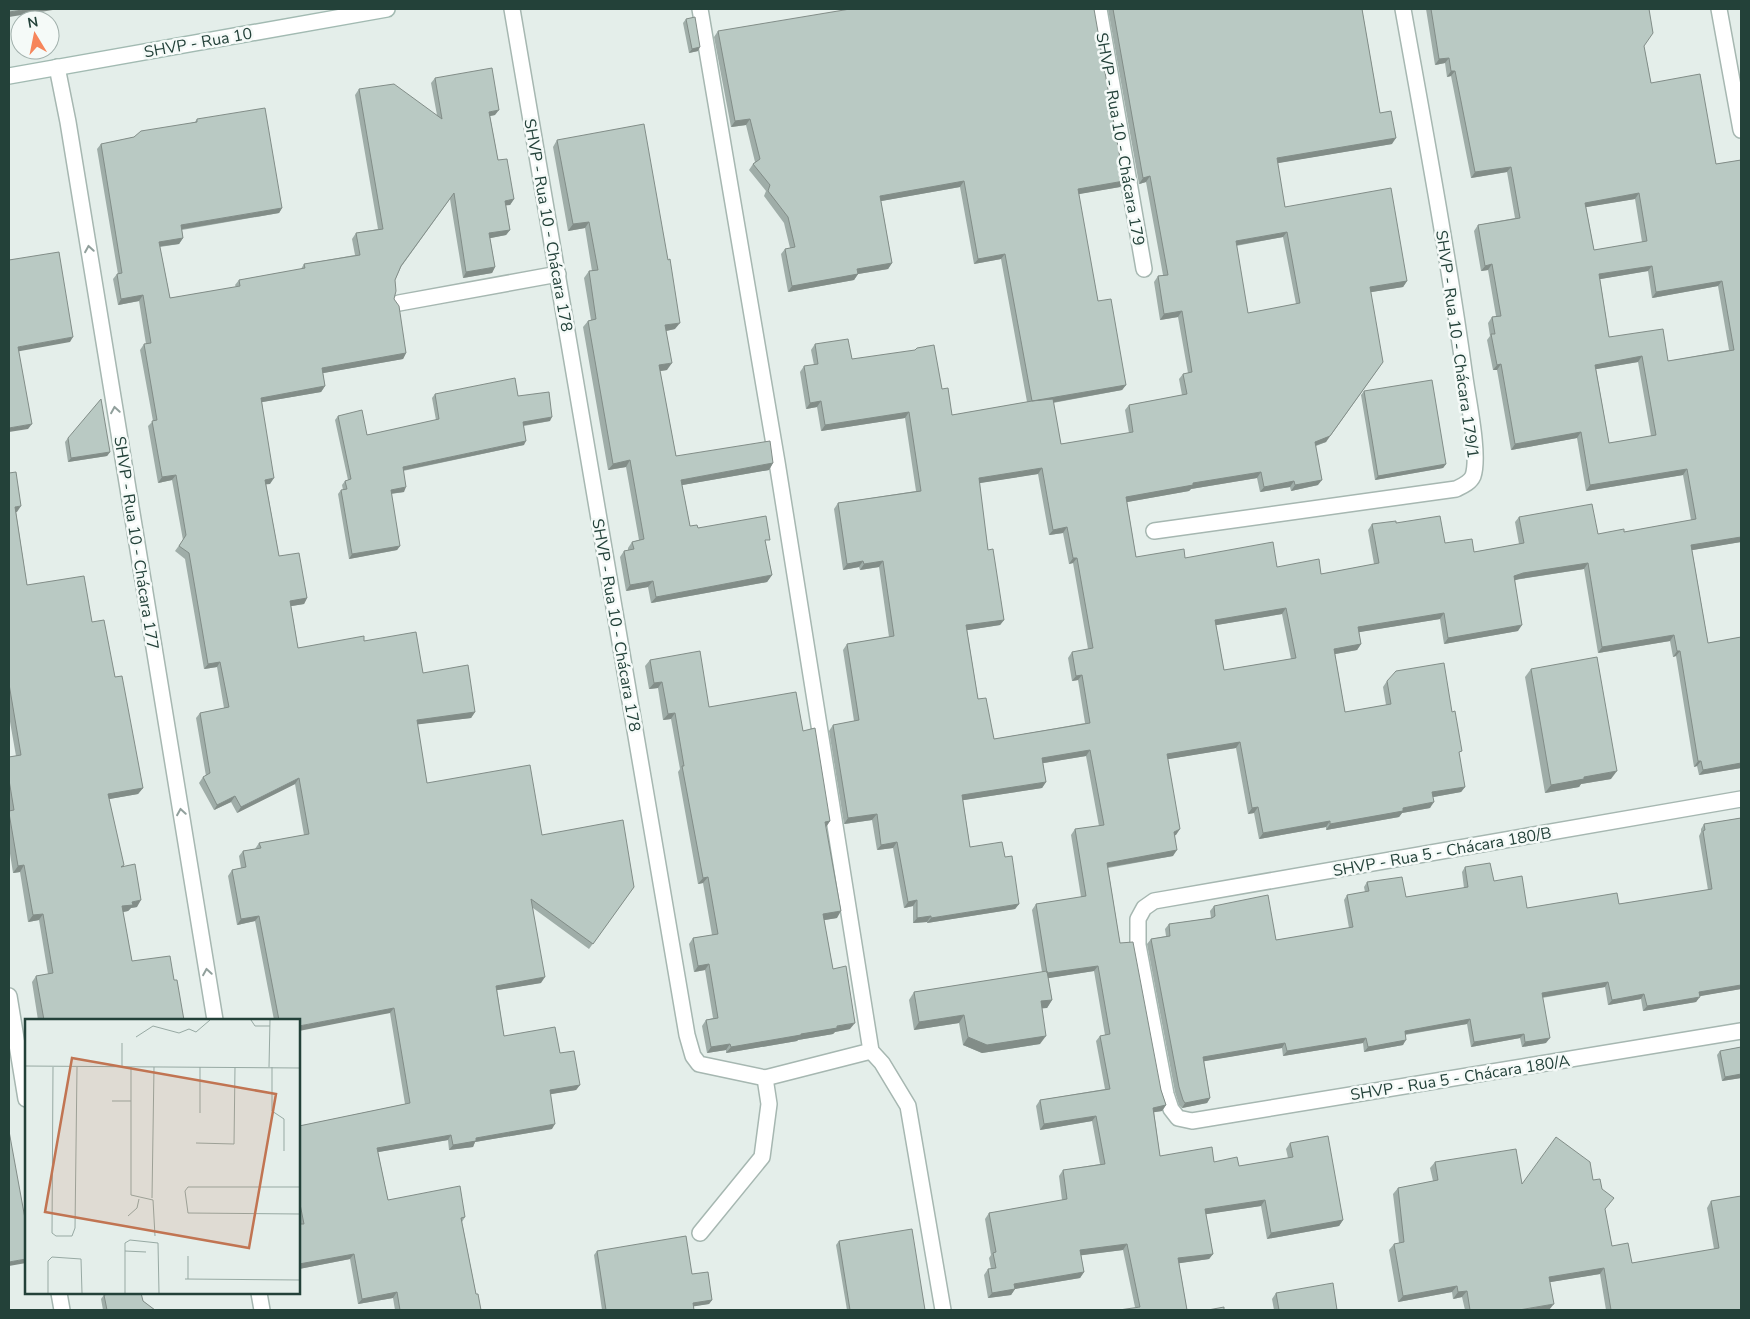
<svg xmlns="http://www.w3.org/2000/svg" width="1750" height="1319" viewBox="0 0 1750 1319" font-family="'Nunito Sans',sans-serif">
  <rect width="100%" height="100%" fill="#e4eeea"/>
  <g fill="none" stroke-linecap="round" stroke-linejoin="round">
    <defs>
      <path id="lane" d="M 399,303 L 558,274
        M 700,1233 L 762,1157 L 769,1104 L 765,1078"/>
      <path id="street" d="M 512,9 L 687,1035 L 693,1056 L 699,1064 L 765,1078 L 871,1051 L 882,1063 L 908,1106 L 943,1310
        M 700,9 L 777,462 L 871,1051
        M 1099,9 L 1144,269
        M 1719,9 L 1741,130
        M 57,67 L 68,122 L 215,1020
        M 1154,531 L 1456,489 C 1462,486 1470,483 1473,476 C 1480,456 1468,400 1465,378 C 1448,254 1425,132 1403,9
        M 1741,799 L 1154,901 L 1144,908 L 1138,919 L 1138,945 L 1166,1094 L 1171,1109 L 1178,1118 L 1192,1121 L 1741,1031
        M 9,996 L 26,1099
        M 59,1293 L 62,1310
        M 259,1293 L 262,1310"/>
      <path id="secondary" d="M 9,76 L 387,9"/>
    </defs>
    <use href="#lane" stroke="#a6b7b1" stroke-width="18"/>
    <use href="#street" stroke="#a6b7b1" stroke-width="18"/>
    <use href="#secondary" stroke="#a2bab2" stroke-width="18"/>
    <use href="#lane" stroke="#fff" stroke-width="15"/>
    <use href="#street" stroke="#fff" stroke-width="15"/>
    <use href="#secondary" stroke="#fff" stroke-width="15"/>
  </g>
  <path fill="#9fada8" fill-rule="evenodd" d="M 1108,9 L 1362,9 L 1380,113 L 1392,144 L 1277,163 L 1285,207 L 1407,281 L 1403,287 L 1371,292 L 1326,442 L 1316,446 L 1318,485 L 1291,491 L 1290,487 L 1260,492 L 1257,478 L 1191,489 L 1189,491 L 1127,502 L 1136,557 L 1185,558 L 1277,567 L 1321,574 L 1374,564 L 1368,530 L 1372,524 L 1396,523 L 1445,543 L 1474,552 L 1519,544 L 1515,522 L 1519,517 L 1598,534 L 1624,532 L 1691,520 L 1683,475 L 1586,491 L 1577,438 L 1511,450 L 1497,370 L 1493,370 L 1487,340 L 1490,336 L 1488,323 L 1492,317 L 1496,316 L 1488,270 L 1481,271 L 1474,231 L 1478,225 L 1515,218 L 1507,172 L 1471,178 L 1451,76 L 1447,77 L 1445,63 L 1435,65 L 1426,9 L 1649,9 L 1644,46 L 1651,83 L 1716,164 L 1741,160 L 1741,542 L 1692,550 L 1708,643 L 1741,637 L 1741,768 L 1699,775 L 1697,766 L 1694,767 L 1676,656 L 1673,657 L 1670,641 L 1598,653 L 1584,569 L 1515,580 L 1518,631 L 1444,644 L 1440,619 L 1359,632 L 1361,644 L 1357,650 L 1335,654 L 1345,712 L 1386,705 L 1383,687 L 1387,681 L 1459,755 L 1465,787 L 1461,792 L 1433,797 L 1430,808 L 1402,813 L 1399,817 L 1326,830 L 1326,827 L 1259,839 L 1254,813 L 1248,814 L 1236,748 L 1168,759 L 1176,835 L 1175,835 L 1173,856 L 1108,868 L 1120,943 L 1161,1090 L 1166,1105 L 1162,1111 L 1154,1112 L 1160,1156 L 1214,1162 L 1239,1166 L 1288,1158 L 1286,1149 L 1290,1143 L 1343,1220 L 1339,1226 L 1267,1239 L 1261,1206 L 1206,1214 L 1213,1254 L 1209,1259 L 1179,1263 L 1187,1310 L 1135,1307 L 1123,1250 L 1081,1255 L 1084,1272 L 1080,1278 L 1015,1289 L 1011,1295 L 988,1298 L 984,1275 L 988,1269 L 991,1269 L 989,1258 L 991,1255 L 985,1219 L 989,1213 L 1062,1200 L 1059,1176 L 1063,1170 L 1100,1164 L 1092,1121 L 1040,1130 L 1036,1106 L 1040,1100 L 1105,1089 L 1096,1041 L 1100,1036 L 1105,1035 L 1094,971 L 1048,978 L 1052,1000 L 1047,1008 L 1042,1008 L 1040,1044 L 982,1053 L 963,1045 L 959,1023 L 914,1030 L 909,1000 L 914,992 L 1042,972 L 1032,910 L 1036,904 L 1081,897 L 1071,835 L 1075,829 L 1099,826 L 1086,756 L 1043,763 L 1046,782 L 1042,788 L 963,800 L 970,847 L 1005,857 L 1019,904 L 1015,909 L 927,923 L 927,922 L 913,923 L 913,906 L 904,908 L 893,848 L 877,850 L 872,820 L 844,824 L 829,731 L 833,725 L 854,721 L 843,650 L 847,644 L 889,637 L 879,567 L 860,570 L 859,567 L 843,570 L 834,509 L 838,503 L 916,491 L 905,418 L 821,431 L 817,407 L 806,409 L 800,372 L 804,366 L 814,365 L 811,350 L 815,344 L 852,359 L 942,389 L 952,415 L 1027,402 L 1001,259 L 974,264 L 960,187 L 881,201 L 892,263 L 888,269 L 858,274 L 854,280 L 788,292 L 781,254 L 785,249 L 790,248 L 784,223 L 764,196 L 766,191 L 749,170 L 753,164 L 755,162 L 746,125 L 731,127 L 714,37 L 718,31 L 1124,181 L 1120,187 L 1078,194 L 1098,301 L 1126,385 L 1122,390 L 1053,403 L 1061,444 L 1129,433 L 1125,410 L 1129,405 L 1182,395 L 1179,379 L 1183,374 L 1188,373 L 1178,317 L 1160,320 L 1154,282 L 1158,276 L 1163,275 L 1146,182 L 1139,184 ZM 1635,199 L 1642,242 L 1594,250 L 1586,207 ZM 1283,237 L 1296,304 L 1248,313 L 1236,246 ZM 1648,271 L 1652,298 L 1718,286 L 1729,350 L 1668,361 L 1609,337 L 1600,279 ZM 1638,362 L 1651,436 L 1609,443 L 1596,369 ZM 1038,474 L 1049,535 L 1063,533 L 1069,564 L 1073,563 L 1088,649 L 1072,652 L 1068,658 L 1072,681 L 1078,680 L 1085,723 L 994,739 L 978,699 L 967,630 L 1000,625 L 1004,620 L 988,550 L 979,483 ZM 1282,614 L 1291,659 L 1224,670 L 1216,625 Z
    M 686,19 L 698,51 L 689,53 L 683,23 Z
    M 435,78 L 495,115 L 490,116 L 498,160 L 514,199 L 510,205 L 506,205 L 510,230 L 506,235 L 490,238 L 495,267 L 492,273 L 463,278 L 450,199 L 401,267 L 395,280 L 394,299 L 406,353 L 403,359 L 323,373 L 325,386 L 321,392 L 262,402 L 270,484 L 266,484 L 279,556 L 307,598 L 304,604 L 291,606 L 298,648 L 364,641 L 423,673 L 475,712 L 471,718 L 417,724 L 427,783 L 542,835 L 634,887 L 589,949 L 533,908 L 541,983 L 497,990 L 504,1036 L 560,1053 L 580,1085 L 576,1090 L 550,1094 L 552,1129 L 475,1142 L 473,1147 L 449,1150 L 448,1140 L 378,1152 L 388,1200 L 465,1217 L 462,1222 L 476,1294 L 481,1310 L 395,1310 L 393,1298 L 358,1304 L 350,1259 L 299,1269 L 299,1126 L 405,1104 L 390,1013 L 299,1020 L 274,1020 L 255,921 L 237,925 L 228,876 L 232,870 L 241,868 L 239,856 L 243,851 L 255,849 L 259,843 L 304,835 L 295,784 L 237,813 L 231,802 L 214,810 L 199,783 L 203,777 L 206,776 L 196,718 L 200,713 L 224,708 L 217,667 L 204,669 L 185,559 L 175,551 L 183,540 L 172,480 L 158,483 L 148,426 L 153,421 L 140,350 L 144,344 L 146,344 L 139,301 L 118,305 L 113,279 L 117,274 L 118,274 L 97,149 L 101,144 L 134,137 L 195,122 L 197,119 L 282,208 L 279,213 L 182,230 L 183,238 L 179,244 L 160,247 L 170,298 L 236,287 L 235,285 L 239,280 L 301,269 L 304,264 L 355,255 L 352,239 L 356,233 L 378,229 L 355,95 L 359,89 L 437,115 L 431,83 Z
    M 557,140 L 675,329 L 666,331 L 667,370 L 660,371 L 676,456 L 773,463 L 769,470 L 682,485 L 690,526 L 766,545 L 772,575 L 767,582 L 651,603 L 648,587 L 626,591 L 620,557 L 624,551 L 628,550 L 628,548 L 632,542 L 639,540 L 626,467 L 608,470 L 583,327 L 588,321 L 591,320 L 584,278 L 589,271 L 592,271 L 585,228 L 568,231 L 553,147 Z
    M 1364,391 L 1446,464 L 1443,468 L 1375,480 L 1361,395 Z
    M 435,394 L 518,396 L 550,421 L 524,426 L 524,445 L 403,471 L 404,492 L 391,494 L 400,546 L 397,550 L 349,559 L 338,494 L 341,490 L 343,490 L 342,485 L 345,481 L 348,480 L 335,420 L 338,416 L 367,435 L 436,420 L 432,398 Z
    M 68,438 L 110,452 L 107,456 L 68,462 L 65,442 Z
    M 9,473 L 17,512 L 16,512 L 27,585 L 92,622 L 115,677 L 143,788 L 138,794 L 109,799 L 123,866 L 137,907 L 131,908 L 128,911 L 123,912 L 132,961 L 174,980 L 184,1020 L 38,1020 L 32,982 L 36,976 L 48,974 L 39,920 L 28,922 L 20,872 L 13,873 L 9,847 L 9,757 L 16,756 L 9,716 Z
    M 650,660 L 709,707 L 803,731 L 830,821 L 826,827 L 837,918 L 824,920 L 833,969 L 850,1029 L 835,1032 L 833,1034 L 798,1040 L 797,1041 L 726,1053 L 726,1050 L 707,1053 L 702,1026 L 706,1020 L 713,1018 L 705,970 L 694,972 L 689,944 L 693,938 L 712,935 L 703,883 L 698,884 L 678,772 L 680,769 L 671,719 L 663,720 L 658,688 L 649,689 L 645,666 Z
    M 1531,669 L 1611,779 L 1581,784 L 1579,787 L 1545,793 L 1525,677 Z
    M 1741,818 L 1741,989 L 1699,996 L 1696,1002 L 1643,1011 L 1641,999 L 1608,1005 L 1605,987 L 1542,998 L 1546,1043 L 1522,1047 L 1520,1038 L 1471,1047 L 1467,1024 L 1405,1035 L 1403,1045 L 1364,1052 L 1363,1043 L 1283,1056 L 1282,1048 L 1204,1061 L 1210,1098 L 1207,1103 L 1182,1108 L 1179,1105 L 1175,1092 L 1147,944 L 1151,939 L 1166,936 L 1165,929 L 1169,924 L 1211,918 L 1210,911 L 1214,906 L 1276,940 L 1349,928 L 1344,900 L 1347,895 L 1365,892 L 1364,887 L 1367,882 L 1406,897 L 1464,888 L 1462,872 L 1465,867 L 1494,881 L 1527,908 L 1619,904 L 1708,890 L 1699,836 L 1701,832 L 1701,829 L 1704,824 Z
    M 1741,1047 L 1741,1078 L 1722,1081 L 1717,1055 L 1720,1051 Z
    M 1435,1162 L 1522,1184 L 1593,1180 L 1605,1210 L 1612,1246 L 1632,1263 L 1714,1249 L 1707,1208 L 1711,1201 L 1741,1310 L 1606,1310 L 1600,1274 L 1550,1282 L 1549,1310 L 1465,1310 L 1462,1297 L 1453,1299 L 1452,1292 L 1398,1302 L 1389,1250 L 1394,1244 L 1399,1243 L 1393,1194 L 1398,1188 L 1433,1181 L 1430,1168 Z
    M 839,1241 L 925,1310 L 847,1310 L 836,1245 Z
    M 597,1251 L 692,1274 L 712,1300 L 709,1304 L 694,1306 L 694,1310 L 602,1310 L 594,1255 Z
    M 1276,1293 L 1337,1310 L 1274,1310 L 1272,1299 Z
    M 104,1295 L 143,1301 L 155,1310 L 103,1310 L 101,1299 Z"/>
  <path fill="#828d88" d="M 29,9 L 59,9 L 9,17 L 9,12 Z
    M 700,47 L 698,51 L 689,53 L 692,49 Z
    M 1449,58 L 1445,63 L 1435,65 L 1439,59 Z
    M 1451,71 L 1455,71 L 1451,76 L 1447,77 Z
    M 499,110 L 495,115 L 485,117 L 489,112 Z
    M 750,119 L 746,125 L 731,127 L 735,121 Z
    M 1396,138 L 1392,144 L 1273,164 L 1277,158 Z
    M 1511,167 L 1507,172 L 1471,178 L 1475,172 Z
    M 1150,176 L 1146,182 L 1139,184 L 1143,178 Z
    M 964,181 L 960,187 L 876,202 L 880,196 Z
    M 1124,181 L 1120,187 L 1074,195 L 1078,189 Z
    M 1639,193 L 1635,199 L 1581,208 L 1585,203 Z
    M 514,199 L 510,205 L 501,206 L 505,201 Z
    M 282,208 L 279,213 L 177,230 L 181,225 Z
    M 589,222 L 585,228 L 568,231 L 573,224 Z
    M 510,230 L 506,235 L 486,239 L 489,233 Z
    M 1287,232 L 1283,237 L 1232,246 L 1236,241 Z
    M 183,238 L 179,244 L 155,247 L 159,242 Z
    M 1005,254 L 1001,259 L 974,264 L 978,259 Z
    M 892,263 L 888,269 L 858,274 L 854,280 L 788,292 L 792,286 L 857,269 Z
    M 1492,264 L 1488,270 L 1481,271 L 1485,266 Z
    M 1652,266 L 1648,271 L 1595,280 L 1599,274 Z
    M 495,267 L 492,273 L 463,278 L 466,272 Z
    M 1407,281 L 1403,287 L 1366,293 L 1370,287 Z
    M 1722,281 L 1718,286 L 1652,298 L 1656,292 Z
    M 143,295 L 139,301 L 118,305 L 121,299 Z
    M 1182,311 L 1178,317 L 1160,320 L 1164,314 Z
    M 680,323 L 675,329 L 661,332 L 665,325 Z
    M 73,337 L 70,342 L 15,352 L 18,347 Z
    M 406,353 L 403,359 L 318,374 L 322,368 Z
    M 1642,356 L 1638,362 L 1591,370 L 1595,365 Z
    M 1383,362 L 1326,442 L 1311,447 L 1315,442 Z
    M 672,363 L 667,370 L 654,372 L 659,365 Z
    M 1501,364 L 1497,370 L 1493,370 L 1497,365 Z
    M 1126,385 L 1122,390 L 1028,407 L 1032,401 Z
    M 325,386 L 321,392 L 257,403 L 261,398 Z
    M 821,401 L 817,407 L 806,409 L 810,403 Z
    M 909,412 L 905,418 L 821,431 L 825,425 Z
    M 552,417 L 550,421 L 520,426 L 523,422 Z
    M 32,424 L 28,429 L 9,432 L 9,428 Z
    M 1581,432 L 1577,438 L 1511,450 L 1515,444 Z
    M 526,441 L 524,445 L 400,471 L 403,467 Z
    M 110,452 L 107,456 L 68,462 L 71,458 Z
    M 630,460 L 626,467 L 608,470 L 613,464 Z
    M 773,463 L 769,470 L 677,486 L 681,480 Z
    M 1446,464 L 1443,468 L 1375,480 L 1378,476 Z
    M 1042,468 L 1038,474 L 974,484 L 979,478 Z
    M 1687,469 L 1683,475 L 1586,491 L 1590,485 Z
    M 1261,472 L 1257,478 L 1191,489 L 1189,491 L 1122,503 L 1126,497 L 1193,483 Z
    M 176,475 L 172,480 L 158,483 L 162,477 Z
    M 274,478 L 270,484 L 261,485 L 265,480 Z
    M 1322,480 L 1318,485 L 1291,491 L 1295,485 Z
    M 1294,481 L 1290,487 L 1260,492 L 1264,487 Z
    M 406,487 L 404,492 L 388,494 L 391,490 Z
    M 21,506 L 17,512 L 10,513 L 15,507 Z
    M 1067,527 L 1063,533 L 1049,535 L 1053,530 Z
    M 1741,537 L 1741,542 L 1687,551 L 1691,545 Z
    M 400,546 L 397,550 L 349,559 L 352,554 Z
    M 1073,558 L 1077,558 L 1073,563 L 1069,564 Z
    M 863,561 L 859,567 L 843,570 L 847,564 Z
    M 883,561 L 879,567 L 860,570 L 864,564 Z
    M 1588,563 L 1584,569 L 1519,579 L 1510,582 L 1514,576 L 1523,573 Z
    M 772,575 L 767,582 L 651,603 L 656,597 Z
    M 653,581 L 648,587 L 626,591 L 630,585 Z
    M 307,598 L 304,604 L 286,607 L 290,601 Z
    M 1286,608 L 1282,614 L 1211,626 L 1215,620 Z
    M 1444,613 L 1440,619 L 1354,633 L 1358,627 Z
    M 1004,620 L 1000,625 L 962,631 L 966,625 Z
    M 1522,625 L 1518,631 L 1444,644 L 1448,638 Z
    M 1674,635 L 1670,641 L 1598,653 L 1602,647 Z
    M 1361,644 L 1357,650 L 1330,655 L 1334,649 Z
    M 1677,651 L 1680,651 L 1676,656 L 1673,657 Z
    M 220,662 L 217,667 L 204,669 L 208,664 Z
    M 1082,675 L 1078,680 L 1072,681 L 1076,676 Z
    M 662,682 L 658,688 L 649,689 L 654,683 Z
    M 475,712 L 471,718 L 413,725 L 417,720 Z
    M 675,713 L 671,719 L 663,720 L 668,714 Z
    M 1240,742 L 1236,748 L 1163,760 L 1167,754 Z
    M 1090,750 L 1086,756 L 1038,764 L 1042,758 Z
    M 1698,761 L 1701,761 L 1697,766 L 1694,767 Z
    M 1741,763 L 1741,768 L 1699,775 L 1703,770 Z
    M 1617,771 L 1611,779 L 1581,784 L 1579,787 L 1545,793 L 1551,785 L 1584,777 Z
    M 299,778 L 295,784 L 237,813 L 241,807 Z
    M 1046,782 L 1042,788 L 958,801 L 962,795 Z
    M 1465,787 L 1461,792 L 1428,798 L 1432,792 Z
    M 143,788 L 138,794 L 104,800 L 108,794 Z
    M 235,796 L 231,802 L 214,810 L 217,805 Z
    M 1434,802 L 1430,808 L 1402,813 L 1399,817 L 1326,830 L 1330,824 L 1403,808 Z
    M 1258,807 L 1254,813 L 1248,814 L 1252,808 Z
    M 877,814 L 872,820 L 844,824 L 848,818 Z
    M 830,821 L 826,827 L 825,822 Z
    M 1330,821 L 1326,827 L 1259,839 L 1263,833 Z
    M 1180,829 L 1176,835 L 1170,837 L 1174,832 Z
    M 897,842 L 893,848 L 877,850 L 881,845 Z
    M 1177,850 L 1173,856 L 1103,868 L 1107,863 Z
    M 24,865 L 20,872 L 13,873 L 18,866 Z
    M 708,877 L 703,883 L 698,884 L 703,878 Z
    M 141,900 L 137,907 L 131,908 L 128,911 L 118,913 L 122,906 L 132,902 Z
    M 917,900 L 913,906 L 904,908 L 908,902 Z
    M 1019,904 L 1015,909 L 927,923 L 931,918 Z
    M 841,911 L 837,918 L 819,921 L 823,914 Z
    M 43,914 L 39,920 L 28,922 L 33,915 Z
    M 259,916 L 255,921 L 237,925 L 241,919 Z
    M 931,916 L 927,922 L 913,923 L 917,918 Z
    M 709,964 L 705,970 L 694,972 L 698,966 Z
    M 1098,966 L 1094,971 L 1043,979 L 1047,973 Z
    M 545,977 L 541,983 L 492,991 L 496,986 Z
    M 1608,982 L 1605,987 L 1538,998 L 1542,993 Z
    M 1741,985 L 1741,989 L 1695,997 L 1699,992 Z
    M 1644,994 L 1641,999 L 1608,1005 L 1612,1000 Z
    M 1700,997 L 1696,1002 L 1643,1011 L 1647,1006 Z
    M 1052,1000 L 1047,1008 L 1036,1009 L 1041,1001 Z
    M 394,1008 L 390,1013 L 299,1031 L 299,1026 Z
    M 964,1015 L 959,1023 L 914,1030 L 919,1022 Z
    M 1470,1019 L 1467,1024 L 1401,1035 L 1405,1031 Z
    M 855,1023 L 850,1029 L 835,1032 L 833,1034 L 798,1040 L 797,1041 L 726,1053 L 731,1047 Z
    M 1524,1034 L 1520,1038 L 1471,1047 L 1474,1042 Z
    M 1046,1036 L 1040,1044 L 982,1053 L 963,1045 L 968,1037 Z
    M 1366,1038 L 1363,1043 L 1283,1056 L 1287,1051 Z
    M 1550,1038 L 1546,1043 L 1522,1047 L 1525,1042 Z
    M 1406,1040 L 1403,1045 L 1364,1052 L 1368,1047 Z
    M 1285,1043 L 1282,1048 L 1200,1062 L 1203,1057 Z
    M 730,1044 L 726,1050 L 707,1053 L 711,1047 Z
    M 1741,1074 L 1741,1078 L 1722,1081 L 1725,1077 Z
    M 580,1085 L 576,1090 L 546,1095 L 550,1090 Z
    M 1210,1098 L 1207,1103 L 1182,1108 L 1185,1103 Z
    M 1166,1105 L 1162,1111 L 1149,1113 L 1153,1108 Z
    M 1096,1116 L 1092,1121 L 1040,1130 L 1044,1124 Z
    M 555,1124 L 552,1129 L 475,1142 L 473,1147 L 449,1150 L 453,1145 L 476,1138 Z
    M 451,1135 L 448,1140 L 373,1153 L 377,1148 Z
    M 1265,1200 L 1261,1206 L 1201,1215 L 1205,1209 Z
    M 1343,1220 L 1339,1226 L 1267,1239 L 1271,1233 Z
    M 1127,1244 L 1123,1250 L 1076,1256 L 1080,1250 Z
    M 354,1254 L 350,1259 L 299,1269 L 299,1264 Z
    M 1213,1254 L 1209,1259 L 1174,1264 L 1178,1258 Z
    M 26,1259 L 26,1263 L 9,1266 L 9,1262 Z
    M 1604,1268 L 1600,1274 L 1545,1283 L 1549,1277 Z
    M 1084,1272 L 1080,1278 L 1015,1289 L 1011,1295 L 988,1298 L 992,1293 L 1014,1284 Z
    M 1457,1286 L 1452,1292 L 1398,1302 L 1403,1296 Z
    M 1467,1291 L 1462,1297 L 1453,1299 L 1458,1292 Z
    M 397,1292 L 393,1298 L 358,1304 L 362,1299 Z
    M 712,1300 L 709,1304 L 690,1307 L 693,1303 Z
    M 1554,1304 L 1549,1310 L 1519,1310 Z"/>
  <path fill="#b9c9c3" stroke="#828d88" fill-rule="evenodd" d="M 9,9 L 29,9 L 9,12 Z
    M 850,9 L 1094,9 L 1124,181 L 1078,189 L 1098,301 L 1111,299 L 1126,385 L 1032,401 L 1053,399 L 1061,444 L 1133,432 L 1129,405 L 1187,394 L 1183,374 L 1192,372 L 1182,311 L 1164,314 L 1158,276 L 1168,275 L 1150,176 L 1143,178 L 1113,9 L 1362,9 L 1380,113 L 1391,111 L 1396,138 L 1277,158 L 1285,207 L 1391,188 L 1407,281 L 1370,287 L 1383,362 L 1330,436 L 1315,442 L 1322,480 L 1295,485 L 1294,481 L 1264,487 L 1261,472 L 1193,483 L 1193,485 L 1126,497 L 1136,557 L 1184,549 L 1185,558 L 1273,542 L 1277,567 L 1319,559 L 1321,574 L 1379,563 L 1372,524 L 1396,521 L 1396,523 L 1440,516 L 1445,543 L 1472,539 L 1474,552 L 1524,543 L 1519,517 L 1592,504 L 1598,534 L 1624,529 L 1624,532 L 1696,519 L 1687,469 L 1590,485 L 1581,432 L 1515,444 L 1501,364 L 1497,365 L 1491,334 L 1495,334 L 1492,317 L 1501,316 L 1492,264 L 1485,266 L 1478,225 L 1520,218 L 1511,167 L 1475,172 L 1455,71 L 1451,71 L 1449,58 L 1439,59 L 1431,9 L 1649,9 L 1653,33 L 1644,46 L 1651,83 L 1700,74 L 1716,164 L 1741,160 L 1741,537 L 1691,545 L 1708,643 L 1741,637 L 1741,763 L 1703,770 L 1701,761 L 1698,761 L 1680,651 L 1677,651 L 1674,635 L 1602,647 L 1588,563 L 1523,573 L 1514,576 L 1522,625 L 1448,638 L 1444,613 L 1358,627 L 1361,644 L 1334,649 L 1345,712 L 1391,704 L 1387,681 L 1396,671 L 1444,663 L 1452,712 L 1455,711 L 1462,751 L 1459,752 L 1465,787 L 1432,792 L 1434,802 L 1403,808 L 1403,811 L 1330,824 L 1330,821 L 1263,833 L 1258,807 L 1252,808 L 1240,742 L 1167,754 L 1180,829 L 1174,832 L 1177,850 L 1107,863 L 1120,943 L 1133,942 L 1161,1090 L 1166,1105 L 1153,1108 L 1160,1156 L 1212,1147 L 1214,1162 L 1237,1157 L 1239,1166 L 1293,1157 L 1290,1143 L 1328,1136 L 1343,1220 L 1271,1233 L 1265,1200 L 1205,1209 L 1213,1254 L 1178,1258 L 1187,1310 L 1119,1310 L 1140,1307 L 1127,1244 L 1080,1250 L 1084,1272 L 1014,1284 L 1015,1289 L 992,1293 L 988,1269 L 996,1268 L 993,1253 L 996,1252 L 989,1213 L 1067,1199 L 1063,1170 L 1105,1164 L 1096,1116 L 1044,1124 L 1040,1100 L 1110,1089 L 1100,1036 L 1110,1034 L 1098,966 L 1047,973 L 1036,904 L 1086,896 L 1075,829 L 1104,825 L 1090,750 L 1042,758 L 1046,782 L 962,795 L 970,847 L 1002,842 L 1005,857 L 1012,856 L 1019,904 L 931,918 L 931,916 L 917,918 L 917,900 L 908,902 L 897,842 L 881,845 L 877,814 L 848,818 L 833,725 L 859,720 L 847,644 L 894,636 L 883,561 L 864,564 L 863,561 L 847,564 L 838,503 L 921,491 L 909,412 L 825,425 L 821,401 L 810,403 L 804,366 L 818,364 L 815,344 L 848,339 L 852,359 L 915,350 L 917,348 L 934,345 L 942,389 L 948,388 L 952,415 L 1032,401 L 1005,254 L 978,259 L 964,181 L 880,196 L 892,263 L 857,269 L 858,274 L 792,286 L 785,249 L 795,247 L 788,217 L 768,191 L 770,185 L 753,164 L 760,159 L 750,119 L 735,121 L 718,31 ZM 1639,193 L 1647,241 L 1594,250 L 1585,203 ZM 1287,232 L 1300,303 L 1248,313 L 1236,241 ZM 1652,266 L 1656,292 L 1722,281 L 1734,350 L 1668,361 L 1663,329 L 1609,337 L 1599,274 ZM 1642,356 L 1656,435 L 1609,443 L 1595,365 ZM 1042,468 L 1053,530 L 1067,527 L 1073,558 L 1077,558 L 1093,648 L 1072,652 L 1076,676 L 1082,675 L 1090,723 L 994,739 L 986,698 L 978,699 L 966,625 L 1004,620 L 993,549 L 988,550 L 979,478 ZM 1286,608 L 1296,658 L 1224,670 L 1215,620 Z
    M 695,17 L 700,47 L 692,49 L 686,19 Z
    M 492,68 L 499,110 L 489,112 L 498,160 L 507,159 L 514,199 L 505,201 L 510,230 L 489,233 L 495,267 L 466,272 L 454,193 L 401,266 L 395,280 L 396,291 L 394,299 L 399,306 L 406,353 L 322,368 L 325,386 L 261,398 L 274,478 L 265,480 L 279,556 L 299,553 L 307,598 L 290,601 L 298,648 L 364,636 L 364,641 L 416,632 L 423,673 L 468,665 L 475,712 L 417,720 L 427,783 L 530,765 L 542,835 L 623,820 L 634,887 L 593,944 L 531,899 L 545,977 L 496,986 L 504,1036 L 555,1027 L 560,1053 L 574,1051 L 580,1085 L 550,1090 L 555,1124 L 476,1138 L 476,1141 L 453,1145 L 451,1135 L 377,1148 L 388,1200 L 460,1186 L 465,1217 L 461,1218 L 476,1294 L 478,1294 L 481,1310 L 400,1310 L 397,1292 L 362,1299 L 354,1254 L 299,1264 L 299,1224 L 304,1224 L 299,1199 L 299,1126 L 410,1103 L 394,1008 L 299,1026 L 299,1020 L 279,1020 L 259,916 L 241,919 L 232,870 L 246,867 L 243,851 L 261,848 L 259,843 L 309,834 L 299,778 L 241,807 L 235,796 L 217,805 L 203,777 L 210,773 L 200,713 L 229,707 L 220,662 L 208,664 L 189,553 L 179,546 L 186,535 L 176,475 L 162,477 L 152,421 L 157,420 L 144,344 L 151,343 L 143,295 L 121,299 L 117,274 L 122,273 L 101,144 L 134,137 L 141,131 L 197,122 L 197,119 L 265,108 L 282,208 L 181,225 L 183,238 L 159,242 L 170,298 L 240,286 L 239,280 L 305,268 L 304,264 L 360,255 L 356,233 L 383,229 L 359,89 L 394,84 L 442,119 L 435,78 Z
    M 644,124 L 668,260 L 670,259 L 680,323 L 665,325 L 672,363 L 659,365 L 676,456 L 770,441 L 773,463 L 681,480 L 690,526 L 697,525 L 698,528 L 766,516 L 770,540 L 765,540 L 772,575 L 656,597 L 653,581 L 630,585 L 624,551 L 634,549 L 632,542 L 644,539 L 630,460 L 613,464 L 588,321 L 596,319 L 589,271 L 598,270 L 589,222 L 573,224 L 557,140 Z
    M 59,252 L 73,337 L 18,347 L 32,424 L 9,428 L 9,260 Z
    M 515,378 L 518,396 L 549,392 L 552,417 L 523,422 L 526,441 L 403,467 L 406,487 L 391,490 L 400,546 L 352,554 L 341,490 L 347,489 L 345,481 L 351,479 L 338,416 L 362,410 L 367,435 L 439,419 L 435,394 Z
    M 1432,380 L 1446,464 L 1378,476 L 1364,391 Z
    M 101,399 L 110,452 L 71,458 L 68,438 Z
    M 16,472 L 21,506 L 15,507 L 27,585 L 84,576 L 92,622 L 104,620 L 115,677 L 122,676 L 143,788 L 108,794 L 124,865 L 121,867 L 135,864 L 141,900 L 132,902 L 133,905 L 122,906 L 132,961 L 170,956 L 174,980 L 177,980 L 184,1020 L 44,1020 L 36,976 L 53,973 L 43,914 L 33,915 L 24,865 L 18,866 L 9,813 L 9,811 L 14,810 L 9,780 L 9,757 L 21,755 L 9,684 L 9,473 Z
    M 700,651 L 709,707 L 796,692 L 803,731 L 815,728 L 830,821 L 825,822 L 841,911 L 823,914 L 833,969 L 846,966 L 855,1023 L 837,1026 L 837,1028 L 801,1034 L 801,1035 L 731,1047 L 730,1044 L 711,1047 L 706,1020 L 718,1018 L 709,964 L 698,966 L 693,938 L 718,934 L 708,877 L 703,878 L 682,766 L 684,766 L 675,713 L 668,714 L 662,682 L 654,683 L 650,660 Z
    M 1597,657 L 1617,771 L 1584,777 L 1584,779 L 1551,785 L 1531,669 Z
    M 1741,818 L 1741,985 L 1699,992 L 1700,997 L 1647,1006 L 1644,994 L 1612,1000 L 1608,982 L 1542,993 L 1550,1038 L 1525,1042 L 1524,1034 L 1474,1042 L 1470,1019 L 1405,1031 L 1406,1040 L 1368,1047 L 1366,1038 L 1287,1051 L 1285,1043 L 1203,1057 L 1210,1098 L 1185,1103 L 1183,1100 L 1179,1087 L 1151,939 L 1170,936 L 1169,924 L 1212,918 L 1215,916 L 1214,906 L 1268,895 L 1276,940 L 1353,927 L 1347,895 L 1369,891 L 1367,882 L 1402,877 L 1406,897 L 1468,887 L 1465,867 L 1490,863 L 1494,881 L 1522,876 L 1527,908 L 1617,893 L 1619,904 L 1712,889 L 1703,831 L 1705,830 L 1704,824 Z
    M 1047,971 L 1052,1000 L 1041,1001 L 1046,1036 L 987,1045 L 968,1037 L 964,1015 L 919,1022 L 914,992 Z
    M 1741,1047 L 1741,1074 L 1725,1077 L 1720,1051 Z
    M 9,1131 L 26,1224 L 26,1259 L 9,1262 Z
    M 1556,1137 L 1590,1162 L 1593,1180 L 1600,1179 L 1602,1189 L 1614,1198 L 1605,1209 L 1612,1246 L 1628,1243 L 1632,1263 L 1719,1248 L 1711,1201 L 1741,1196 L 1741,1310 L 1611,1310 L 1604,1268 L 1549,1277 L 1554,1304 L 1519,1310 L 1470,1310 L 1467,1291 L 1458,1292 L 1457,1286 L 1403,1296 L 1394,1244 L 1404,1242 L 1398,1188 L 1438,1180 L 1435,1162 L 1516,1149 L 1522,1184 Z
    M 912,1229 L 925,1310 L 850,1310 L 839,1241 Z
    M 686,1236 L 692,1274 L 708,1272 L 712,1300 L 693,1303 L 694,1310 L 606,1310 L 597,1251 Z
    M 1333,1283 L 1337,1310 L 1279,1310 L 1276,1293 Z
    M 114,1293 L 141,1293 L 143,1301 L 155,1310 L 107,1310 L 104,1295 Z
    M 1224,1307 L 1224,1310 L 1208,1310 Z"/>
  <defs><path id="oneway-chevron" d="M-2-3.5L2.5 0L-2 3.5" fill="none" stroke-width="1.6" stroke-linecap="round" stroke-linejoin="round" transform="scale(1.25)"/></defs>
  <g stroke="#91a09c">
    <use href="#oneway-chevron" transform="translate(89 249) rotate(-99)"/>
    <use href="#oneway-chevron" transform="translate(115 410) rotate(-99)"/>
    <use href="#oneway-chevron" transform="translate(181 812) rotate(-99)"/>
    <use href="#oneway-chevron" transform="translate(207 972) rotate(-99)"/>
  </g>
  <g text-anchor="middle" stroke-width="5" stroke-linejoin="round" paint-order="stroke">
    <g font-size="16" fill="#234139" stroke="#f5faf8">
      <text transform="translate(198 42) rotate(-10)" y="6">SHVP - Rua 10</text>
      <text transform="translate(1121 139) rotate(80)" y="6">SHVP - Rua 10 - Chácara 179</text>
      <text transform="translate(549 225) rotate(80)" y="6">SHVP - Rua 10 - Chácara 178</text>
      <text transform="translate(1458 344) rotate(82)" y="6">SHVP - Rua 10 - Chácara 179/1</text>
      <text transform="translate(137 543) rotate(81)" y="6">SHVP - Rua 10 - Chácara 177</text>
      <text transform="translate(617 625) rotate(80)" y="6">SHVP - Rua 10 - Chácara 178</text>
      <text transform="translate(1442 851) rotate(-10)" y="6">SHVP - Rua 5 - Chácara 180/B</text>
      <text transform="translate(1460 1077) rotate(-9)" y="6">SHVP - Rua 5 - Chácara 180/A</text>
    </g>
  </g>
  <g transform="translate(25 1019)">
    <rect width="275" height="275" fill="#e4eeea"/>
    <path fill="none" stroke="#97a9a3" stroke-width="1" d="M 226,1 L 230,7 L 245,7M 111,18 L 128,7 L 154,14 L 164,10 L 171,13 L 185,1M 0,47 L 275,49M 28,48 L 27,214 L 31,217 L 47,217 L 50,209 L 52,48M 97,48 L 97,24M 106,48 L 106,176 L 128,181 L 130,217M 244,48 L 245,1M 247,48 L 247,92 L 259,100 L 259,132M 87,82 L 106,82M 175,94 L 175,48M 171,124 L 209,125 L 210,48M 275,168 L 163,168 L 160,172 L 163,194 L 275,195M 127,179 L 129,48M 103,197 L 112,189 L 114,180M 100,232 L 121,233M 163,237 L 163,260M 160,260 L 275,261M 23,274 L 23,242 L 27,238 L 56,240 L 57,274M 100,274 L 100,224 L 105,221 L 133,224 L 134,274"/>
    <path fill="#c17452" fill-opacity="0.15" stroke="#c17452" stroke-width="2.5" d="M 47,39 L 251,75 L 224,229 L 20,193 Z"/>
    <rect width="275" height="275" fill="none" stroke="#234139" stroke-width="2.5"/>
  </g>
  <rect width="1750" height="1319" fill="none" stroke="#234139" stroke-width="20"/>
  <g transform="translate(35 35) rotate(350)"><circle r="24" fill="#f5faf8" stroke="#a1b0ac"/>
  <path d="M0-4L9 19L0 12L-9 19Z" fill="#f6855b"/>
  <text y="-8" font-size="14" font-weight="bold" text-anchor="middle" fill="#234139">N</text>
  </g>
</svg>
